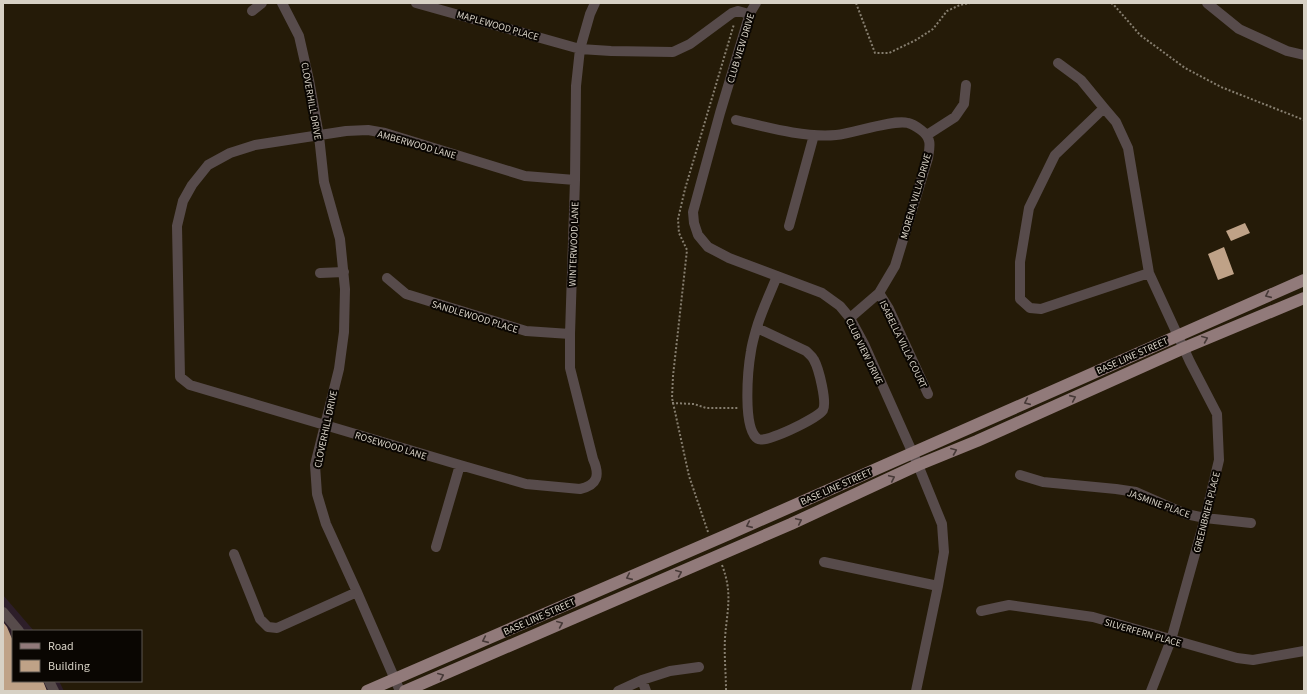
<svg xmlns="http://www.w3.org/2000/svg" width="1307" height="694" viewBox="0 0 1307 694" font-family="'Source Sans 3',sans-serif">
  <rect width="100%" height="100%" fill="#251b08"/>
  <path fill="#2d1e29" d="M 3,595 L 34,631 L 13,631 L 13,681 L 59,681 L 64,691 L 3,691 Z"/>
  <path fill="#bfa287" d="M 1245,223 L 1250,233 L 1231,241 L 1226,231 Z
    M 1224,247 L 1234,274 L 1218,280 L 1208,254 Z
    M 3,622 L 7,627 L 13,641 L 13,681 L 43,681 L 47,691 L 3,691 Z"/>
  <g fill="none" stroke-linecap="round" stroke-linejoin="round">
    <path stroke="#867e6f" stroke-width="2" stroke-dasharray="2 2" stroke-linecap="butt" d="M 856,3 L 875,53 L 889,53 L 916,40 L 933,29 L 947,11 L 960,5 L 970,3
      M 1111,3 L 1114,5 L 1140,35 L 1185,68 L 1221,87 L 1304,120
      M 672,403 L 694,404 L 706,408 L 738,408
      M 708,532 L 689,476 L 672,398 L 673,376 L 687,250 L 679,233 L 678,219 L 685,189 L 734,24
      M 722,565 C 733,594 727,610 725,638 C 724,656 726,674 726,691"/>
    <path stroke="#574b4b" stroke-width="10" d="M 282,3 L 299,36 L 309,80 L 319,136 L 324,182 L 340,239 L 345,289 L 344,332 L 339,369 L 315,465 L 317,494 L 326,524 L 357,592 L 400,691
      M 416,3 L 580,49 L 611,51 L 673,52 L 690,44 L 732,13 L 738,11 L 749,14
      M 756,3 L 750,13 L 720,113 L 693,212 L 694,223 L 698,235 L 708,247 L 729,258 L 822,293 L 840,306 L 850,318 L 864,344 L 918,465 L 942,524 L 944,552 L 938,586 L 916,691
      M 1207,3 L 1239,29 L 1287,51 L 1304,55
      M 252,11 L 262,3
      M 1058,63 L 1081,80 L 1104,108 L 1116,122 L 1128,148 L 1149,273 L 1190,362 L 1217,414 L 1219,460 L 1205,518 L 1171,640 L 1151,691
      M 1104,108 L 1055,155 L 1029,208 L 1020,262 L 1020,299 L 1030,308 L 1041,309 L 1149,273
      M 736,120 C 766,127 805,138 836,135 C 855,133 893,119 908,123 C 913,124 917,127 921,130 C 932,138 930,146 928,158 L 895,266 L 879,293 L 850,318
      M 927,135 L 955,117 L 964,104 L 966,85
      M 575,180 L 525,176 L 385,133 L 368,130 L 346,131 L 255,145 L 230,153 L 208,165 L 192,185 L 183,201 L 177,226 L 180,377 L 190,385 L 460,465 L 526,484 L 580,489 C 598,485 600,475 593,459 L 570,368 L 570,334 L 575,180 L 576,86 L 580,49 L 590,14 L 595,3
      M 789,226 L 814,135
      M 320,273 L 344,272
      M 387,278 L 406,294 L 526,331 L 570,334
      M 879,293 L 889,309 L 928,394
      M 757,328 L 806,351 C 809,354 812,356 814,360 C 819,369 827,402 823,410 C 818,418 765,444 758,439 C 742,429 748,368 751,351 C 752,344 754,337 756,330 C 761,312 770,294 777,276
      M 1020,475 L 1043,482 L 1116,489 L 1136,492 L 1186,514 L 1205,518 L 1251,523
      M 436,547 L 460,465
      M 234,554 L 260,619 L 268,627 L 277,628 L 357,592
      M 824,562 L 938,586
      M 981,611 L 1009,605 L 1093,617 L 1237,658 L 1253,660 L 1304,651
      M 3,612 L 19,631
      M 642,680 L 646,691
      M 49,681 L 54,691
      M 618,691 L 642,680 L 670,671 L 699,667"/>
    <path stroke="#917a7a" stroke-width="12" d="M 367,691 L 729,534 L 1304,280
      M 405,691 L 791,524 L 918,465 L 977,441 L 1184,348 L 1304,298"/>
  </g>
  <defs><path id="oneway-chevron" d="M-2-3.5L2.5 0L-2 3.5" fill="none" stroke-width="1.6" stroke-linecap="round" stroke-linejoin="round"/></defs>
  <g stroke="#473a38">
    <use href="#oneway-chevron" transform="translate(1268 295) rotate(156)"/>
    <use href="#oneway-chevron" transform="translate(1205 339) rotate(-23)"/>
    <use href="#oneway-chevron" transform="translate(1073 398) rotate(-24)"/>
    <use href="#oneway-chevron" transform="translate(1027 402) rotate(156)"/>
    <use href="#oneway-chevron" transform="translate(954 451) rotate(-22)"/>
    <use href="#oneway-chevron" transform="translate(892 478) rotate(-25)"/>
    <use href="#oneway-chevron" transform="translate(799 521) rotate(-25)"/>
    <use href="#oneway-chevron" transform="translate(749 525) rotate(156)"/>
    <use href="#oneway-chevron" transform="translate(679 573) rotate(-23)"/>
    <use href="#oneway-chevron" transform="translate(629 577) rotate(156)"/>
    <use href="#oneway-chevron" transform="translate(560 624) rotate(-23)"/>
    <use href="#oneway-chevron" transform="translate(485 640) rotate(156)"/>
    <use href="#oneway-chevron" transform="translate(441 676) rotate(-23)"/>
  </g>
  <g text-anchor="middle" stroke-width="4" stroke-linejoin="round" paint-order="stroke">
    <g font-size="10" fill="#d7d1c5" stroke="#0a0602">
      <text transform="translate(498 25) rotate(16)" y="4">MAPLEWOOD PLACE</text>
      <text transform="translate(740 48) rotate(-73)" y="4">CLUB VIEW DRIVE</text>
      <text transform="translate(312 101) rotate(80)" y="4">CLOVERHILL DRIVE</text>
      <text transform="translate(417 144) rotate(16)" y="4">AMBERWOOD LANE</text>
      <text transform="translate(915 196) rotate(-74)" y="4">MORENA VILLA DRIVE</text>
      <text transform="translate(573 244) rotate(-88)" y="4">WINTERWOOD LANE</text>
      <text transform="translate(475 316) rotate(17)" y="4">SANDLEWOOD PLACE</text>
      <text transform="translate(904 344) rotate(64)" y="4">ISABELLA VILLA COURT</text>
      <text transform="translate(865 351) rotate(64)" y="4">CLUB VIEW DRIVE</text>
      <text transform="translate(1132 355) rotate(-24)" y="4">BASE LINE STREET</text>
      <text transform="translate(325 429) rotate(-78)" y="4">CLOVERHILL DRIVE</text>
      <text transform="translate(391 445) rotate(17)" y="4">ROSEWOOD LANE</text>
      <text transform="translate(836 486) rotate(-24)" y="4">BASE LINE STREET</text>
      <text transform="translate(1159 503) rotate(20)" y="4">JASMINE PLACE</text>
      <text transform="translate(1206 512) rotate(-76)" y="4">GREENBRIER PLACE</text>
      <text transform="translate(539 616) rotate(-24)" y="4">BASE LINE STREET</text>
      <text transform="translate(1143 632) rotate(16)" y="4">SILVERFERN PLACE</text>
    </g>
  </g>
  <rect width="1307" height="694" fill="none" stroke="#d7d1c5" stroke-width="8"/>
  <rect x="12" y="630" width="130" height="52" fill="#0a0602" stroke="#5c5750"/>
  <rect x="20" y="643" width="20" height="6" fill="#917a7a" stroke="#5c5750"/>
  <text x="48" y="650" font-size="12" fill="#d7d1c5">Road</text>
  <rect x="20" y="660" width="20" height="12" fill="#bfa287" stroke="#5c5750"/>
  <text x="48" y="670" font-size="12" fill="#d7d1c5">Building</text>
</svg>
